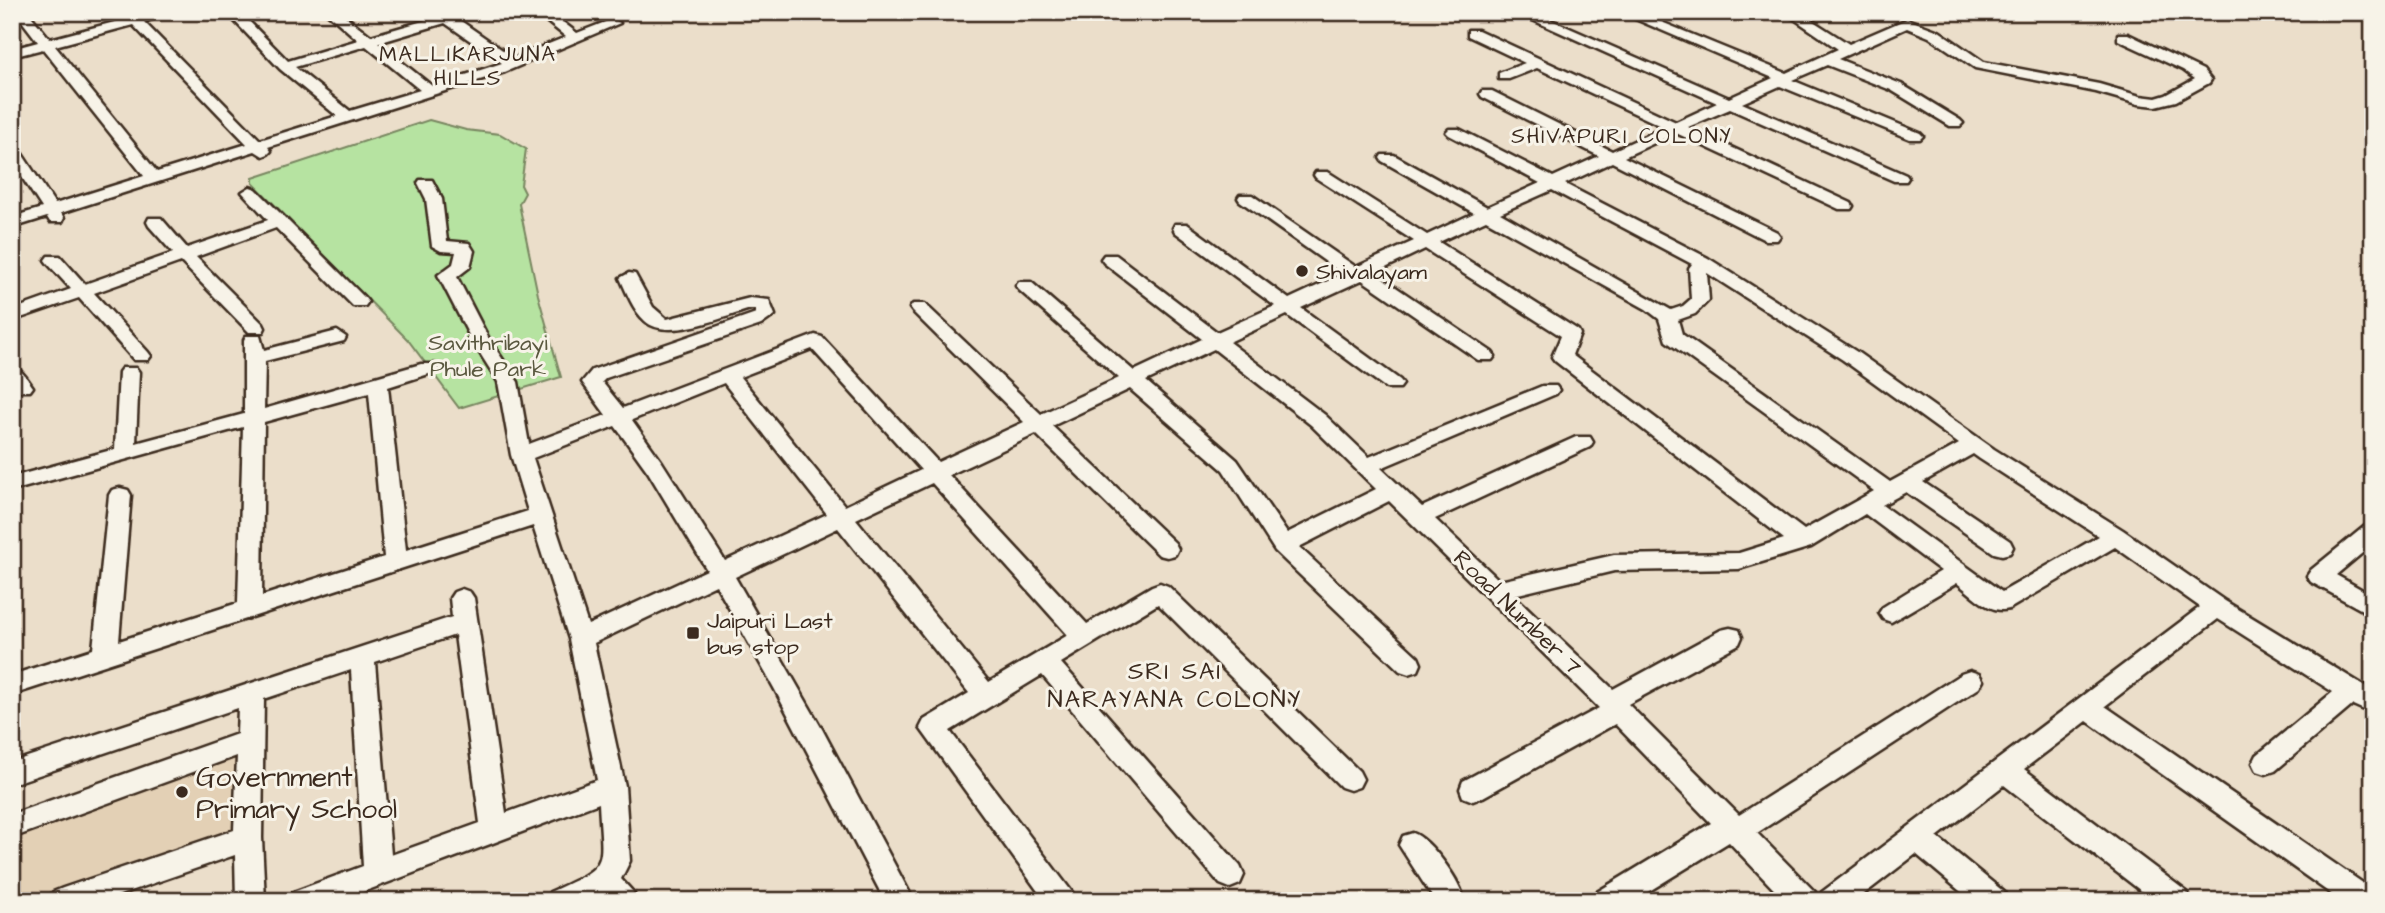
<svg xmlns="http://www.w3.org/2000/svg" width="2385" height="913" viewBox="0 0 2385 913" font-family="'Architects Daughter',sans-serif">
  <rect width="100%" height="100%" fill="#ebdeca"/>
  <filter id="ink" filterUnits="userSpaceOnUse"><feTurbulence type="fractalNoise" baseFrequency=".0143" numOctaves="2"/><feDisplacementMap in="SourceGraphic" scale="14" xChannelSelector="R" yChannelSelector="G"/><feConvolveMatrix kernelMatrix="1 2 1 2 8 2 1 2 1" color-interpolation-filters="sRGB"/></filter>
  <g filter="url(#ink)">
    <path fill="#e3d0b5" d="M 240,752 L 235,833 L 36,901 L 12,901 L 12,834 Z"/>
    <path fill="#b6e3a1" stroke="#788660" stroke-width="2" d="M 429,120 L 466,130 L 500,134 L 526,149 L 521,185 L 525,193 L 519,204 L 538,295 L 561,377 L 459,408 L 408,340 L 253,183 L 253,178 Z"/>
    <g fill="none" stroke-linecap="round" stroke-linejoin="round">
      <defs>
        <path id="minor" d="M 15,12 L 28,12 L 50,39 L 126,19 L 121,12 L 135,12 L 138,16 L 152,12 L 174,12 L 144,22 L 260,140 L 337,116 L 280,69 L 226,12 L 240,12 L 288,61 L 358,40 L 326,12 L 340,12 L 371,36 L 437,17 L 434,12 L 474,12 L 458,19 L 514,58 L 566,37 L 535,12 L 550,12 L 577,33 L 613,19 L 620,23 L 505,72 L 268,147 L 271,151 L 268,154 L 263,156 L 255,151 L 61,213 L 64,218 L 62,222 L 50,222 L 47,217 L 12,228 L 12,217 L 42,208 L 12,162 L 12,144 L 17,146 L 55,204 L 144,176 L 43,49 L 12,57 L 12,49 L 38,42 ZM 445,23 L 502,63 L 432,86 L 378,43 ZM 133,25 L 247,144 L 157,172 L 55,46 ZM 366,46 L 420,90 L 350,111 L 295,67 Z
          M 1515,12 L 1533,12 L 1729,98 L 1773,78 L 1619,12 L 1637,12 L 1786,73 L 1838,49 L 1784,12 L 1799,12 L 1849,44 L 1907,19 L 1939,31 L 1984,62 L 2099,84 L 2140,96 L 2156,98 L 2166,95 L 2195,79 L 2183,70 L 2118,40 L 2118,34 L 2128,34 L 2203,70 L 2211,80 L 2209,83 L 2176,101 L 2156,106 L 2138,104 L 2096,92 L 1975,68 L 1929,37 L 1907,28 L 1838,59 L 1901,84 L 1960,120 L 1963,123 L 1960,126 L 1950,126 L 1891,90 L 1827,65 L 1792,80 L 1920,133 L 1923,136 L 1920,139 L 1910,139 L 1780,86 L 1742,103 L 1906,175 L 1908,178 L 1906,181 L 1894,181 L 1730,109 L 1688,127 L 1851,203 L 1853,206 L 1851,209 L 1839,209 L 1676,133 L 1624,157 L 1777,232 L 1780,236 L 1777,240 L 1765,240 L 1612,162 L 1565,184 L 1708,258 L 1857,352 L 1994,449 L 2123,530 L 2225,601 L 2373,691 L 2373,714 L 2353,705 L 2275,771 L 2266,774 L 2257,771 L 2253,763 L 2257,755 L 2333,692 L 2218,619 L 2105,706 L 2373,890 L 2373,901 L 2341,901 L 2087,721 L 2024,769 L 2187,892 L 2191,901 L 2154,901 L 2004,785 L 1937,837 L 2004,892 L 2008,901 L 1972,901 L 1916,854 L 1855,901 L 1785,901 L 1729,842 L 1633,901 L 1593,901 L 1597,892 L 1711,823 L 1615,724 L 1483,797 L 1473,801 L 1463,797 L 1460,789 L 1463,781 L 1599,708 L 1389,501 L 1299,547 L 1418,657 L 1421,664 L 1418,671 L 1409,674 L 1400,671 L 1275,551 L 1223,470 L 1130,389 L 1052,426 L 1175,543 L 1178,549 L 1175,555 L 1167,557 L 1159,555 L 1036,434 L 949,475 L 1087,624 L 1152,586 L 1160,583 L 1168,586 L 1359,771 L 1363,779 L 1359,787 L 1350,790 L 1341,787 L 1158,604 L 1061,663 L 1240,866 L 1244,875 L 1240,884 L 1230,888 L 1220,884 L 1042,675 L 950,731 L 1072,892 L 1076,901 L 1045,901 L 920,728 L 924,720 L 969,693 L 838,528 L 735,577 L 822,729 L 914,901 L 885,901 L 774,688 L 716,585 L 594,643 L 625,786 L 630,861 L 621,879 L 633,892 L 637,901 L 604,901 L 600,897 L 591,901 L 546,901 L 550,892 C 612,864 602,868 599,803 L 339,901 L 289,901 L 293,892 L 363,866 L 351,670 L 264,699 L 262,838 L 265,901 L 236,901 L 235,855 L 102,901 L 49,901 L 53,892 L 63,888 L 234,830 L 237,756 L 12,838 L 12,814 L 237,734 L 238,708 L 12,784 L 12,762 L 452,617 L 450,598 L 454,592 L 462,589 L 470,592 L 474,598 L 506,813 L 597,780 L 569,639 L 533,526 L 12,695 L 12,675 L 93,649 L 109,495 L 112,490 L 120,488 L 128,490 L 131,495 L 119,641 L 238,603 L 243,427 L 12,491 L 12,477 L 115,449 L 119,372 L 122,368 L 136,368 L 139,372 L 136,443 L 244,414 L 244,340 L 246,336 L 260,336 L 264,350 L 337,331 L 346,337 L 344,341 L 265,361 L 264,409 L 421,364 L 435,364 L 438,368 L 435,372 L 388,387 L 406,550 L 528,511 L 511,455 L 498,382 L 471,339 L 438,275 L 453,264 L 456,252 L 441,251 L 432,246 L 426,199 L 418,183 L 420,180 L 432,180 L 442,199 L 447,241 L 469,243 L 474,251 L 470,267 L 457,277 L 489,339 L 518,382 L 529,444 L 606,415 L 582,382 L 592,370 L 756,313 L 755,309 L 751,309 C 725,316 667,342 645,321 C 633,310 627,293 620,278 L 629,273 L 635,274 L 653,307 L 667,319 L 750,298 L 769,300 L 775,315 L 761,325 L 606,378 L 602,382 L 623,408 L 815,335 L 822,337 L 938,462 L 1024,422 L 913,312 L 910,308 L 913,304 L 925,304 L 1041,414 L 1119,378 L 1019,290 L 1016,286 L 1019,282 L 1031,282 L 1134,371 L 1202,339 L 1104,263 L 1101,259 L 1104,255 L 1116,255 L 1217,332 L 1275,306 L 1175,232 L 1173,228 L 1175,224 L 1187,224 L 1289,299 L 1343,274 L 1240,201 L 1238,198 L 1240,195 L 1252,195 L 1356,267 L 1414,241 L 1316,178 L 1314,175 L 1316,172 L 1328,172 L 1427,235 L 1474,213 L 1382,161 L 1380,158 L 1382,155 L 1394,155 L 1487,207 L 1540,183 L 1449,135 L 1446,132 L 1449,129 L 1459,129 L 1553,177 L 1599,156 L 1482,97 L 1480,94 L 1482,91 L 1492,91 L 1612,151 L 1664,127 L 1537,68 L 1509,79 L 1499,79 L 1499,73 L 1525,63 L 1468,36 L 1468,30 L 1478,30 L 1676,122 L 1717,103 ZM 1552,190 L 1692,264 L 1689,268 L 1691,299 L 1683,306 L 1671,310 L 1500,213 ZM 1486,220 L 1646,309 L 1659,319 L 1666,341 L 1874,491 L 1804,530 L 1572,355 L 1580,334 L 1578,330 L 1439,242 ZM 1425,249 L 1561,336 L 1552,357 L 1555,361 L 1784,539 L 1739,553 L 1614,555 L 1500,581 L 1435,519 L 1590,447 L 1593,442 L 1590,437 L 1576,437 L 1422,507 L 1381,468 L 1556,394 L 1559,390 L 1556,386 L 1542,386 L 1369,457 L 1325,415 L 1229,342 L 1287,315 L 1386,388 L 1400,388 L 1403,384 L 1400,380 L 1301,308 L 1362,280 L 1478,360 L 1492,360 L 1495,356 L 1492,352 L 1375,273 ZM 1707,273 L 1843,360 L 1959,444 L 1890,482 L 1682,334 L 1678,320 L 1695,314 L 1709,300 ZM 812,349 L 921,470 L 845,506 L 740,377 ZM 1214,349 L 1311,425 L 1376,489 L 1287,533 L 1237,460 L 1146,381 ZM 724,383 L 827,514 L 725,561 L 662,462 L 632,420 ZM 369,393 L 384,557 L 262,596 L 264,422 ZM 615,426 L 648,472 L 707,570 L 588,625 L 533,458 ZM 1973,454 L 1980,459 L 2099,536 L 2002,592 L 1882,505 L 1906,492 L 1994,553 L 2002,555 L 2010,553 L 2013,547 L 2010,541 L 1923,482 ZM 932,483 L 1068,635 L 989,682 L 856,519 ZM 1865,514 L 1941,571 L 1883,607 L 1879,613 L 1883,619 L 1891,622 L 1957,583 C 1972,594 1990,615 2009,609 L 2115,547 L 2200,607 L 1822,892 L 1818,899 L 1815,892 L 1757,833 L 1979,688 L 1983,681 L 1979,674 L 1970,671 L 1961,674 L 1739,815 L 1628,704 L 1739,644 L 1742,637 L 1739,630 L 1730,628 L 1721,630 L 1613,689 L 1514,595 L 1614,571 L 1739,569 L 1811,547 ZM 455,635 L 480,823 L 391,855 L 375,662 Z
          M 250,187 L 256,189 L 365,298 L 368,302 L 365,306 L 353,306 L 276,228 L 196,257 L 263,324 L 265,328 L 263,332 L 249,332 L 181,262 L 94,293 L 148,352 L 151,356 L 148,360 L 134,360 L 79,298 L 12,321 L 12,310 L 71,289 L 48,264 L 45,260 L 48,256 L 60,256 L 85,284 L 173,253 L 149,226 L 147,222 L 149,218 L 161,218 L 187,248 L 268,220 L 242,192 Z
          M 12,367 C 22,369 27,379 33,387 L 30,391 L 16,391 L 12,387 Z
          M 2373,524 L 2373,544 L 2336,575 L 2373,596 L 2373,616 L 2311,582 L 2307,576 L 2311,570 L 2365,526 Z
          M 1413,833 C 1430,839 1462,882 1464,901 L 1435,901 L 1399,845 L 1403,836 Z"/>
      </defs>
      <use href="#minor" stroke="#3b2a1e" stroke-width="5"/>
      <use href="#minor" fill="#f7f3e8" fill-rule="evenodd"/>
    </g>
  </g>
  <g fill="#3b2a1e" stroke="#f7f3e8" stroke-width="2.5">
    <circle cx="1302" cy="271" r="7"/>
    <rect x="686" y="626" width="14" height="14" rx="3.5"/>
    <circle cx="182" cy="792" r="7"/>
  </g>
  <g text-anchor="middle" stroke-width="6" stroke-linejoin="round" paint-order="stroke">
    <g font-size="21" letter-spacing="2" fill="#3b2a1e" stroke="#f7f3e8">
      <text x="468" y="61">MALLIKARJUNA<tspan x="468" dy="24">HILLS</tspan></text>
      <text x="1622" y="143">SHIVAPURI COLONY</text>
    </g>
    <g font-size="23" fill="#3b2a1e" stroke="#f7f3e8" text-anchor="start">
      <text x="1316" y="279">Shivalayam</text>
      <text x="707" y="628">Jaipuri Last<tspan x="707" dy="26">bus stop</tspan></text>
    </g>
    <g font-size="23" fill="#5a583f" stroke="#f7f3e8">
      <text x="488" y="350">Savithribayi<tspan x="488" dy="26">Phule Park</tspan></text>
    </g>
    <g font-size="23" fill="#3b2a1e" stroke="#f7f3e8">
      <text transform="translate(1518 612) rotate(44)" y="8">Road Number 7</text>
    </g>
    <g font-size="24" letter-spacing="2" fill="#3b2a1e" stroke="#f7f3e8">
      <text x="1175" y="679">SRI SAI<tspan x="1175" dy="28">NARAYANA COLONY</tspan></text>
    </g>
    <g font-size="28" fill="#3b2a1e" stroke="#f7f3e8" text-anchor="start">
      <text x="196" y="786">Government<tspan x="196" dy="32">Primary School</tspan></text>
    </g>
  </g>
  <rect width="2385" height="913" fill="none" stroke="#f7f3e8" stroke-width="42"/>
  <rect x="21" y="21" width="2343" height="871" fill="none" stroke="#3b2a1e" stroke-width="2.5" filter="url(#ink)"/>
</svg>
